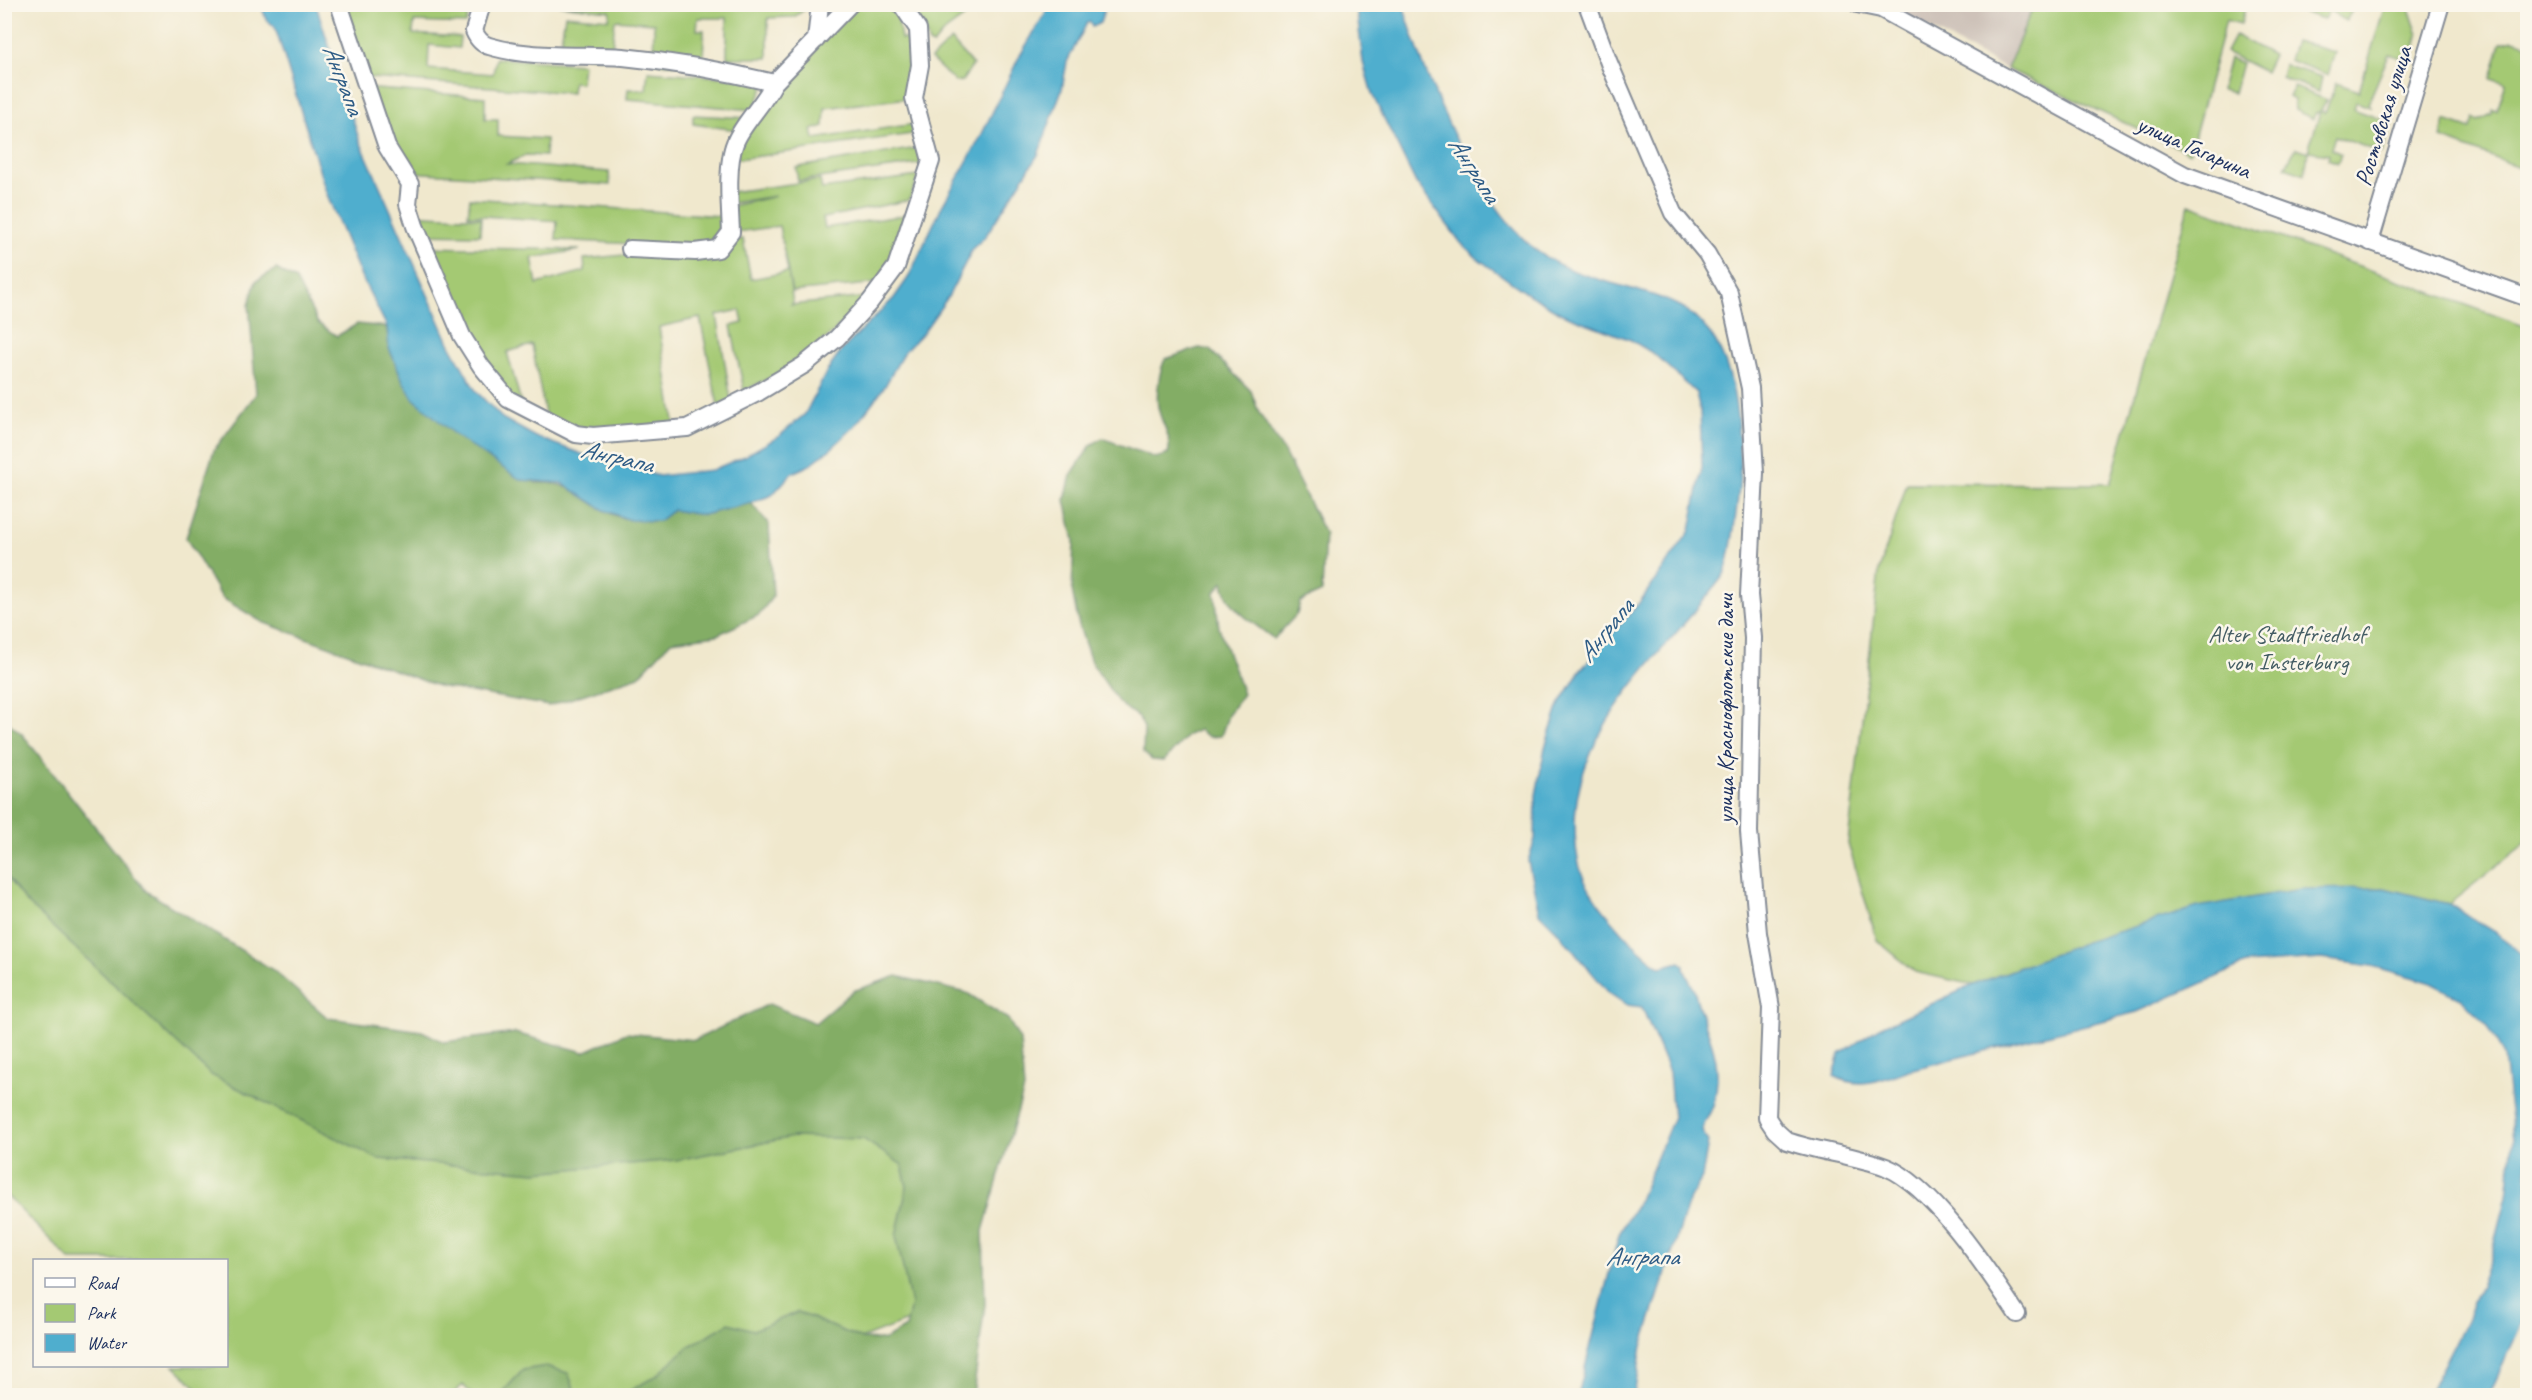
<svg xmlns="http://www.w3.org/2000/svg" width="2532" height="1400" viewBox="0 0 2532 1400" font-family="Caveat,sans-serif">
  <rect width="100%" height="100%" fill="#fbf7ec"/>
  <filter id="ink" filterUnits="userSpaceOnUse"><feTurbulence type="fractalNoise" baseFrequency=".0167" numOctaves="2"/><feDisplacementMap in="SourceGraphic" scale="12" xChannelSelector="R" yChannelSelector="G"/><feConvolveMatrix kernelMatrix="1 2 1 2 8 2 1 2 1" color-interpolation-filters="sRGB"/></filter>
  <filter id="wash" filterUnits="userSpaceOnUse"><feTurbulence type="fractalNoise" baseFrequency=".008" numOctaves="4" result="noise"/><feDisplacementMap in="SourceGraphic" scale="24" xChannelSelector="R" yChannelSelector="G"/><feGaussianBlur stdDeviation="1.35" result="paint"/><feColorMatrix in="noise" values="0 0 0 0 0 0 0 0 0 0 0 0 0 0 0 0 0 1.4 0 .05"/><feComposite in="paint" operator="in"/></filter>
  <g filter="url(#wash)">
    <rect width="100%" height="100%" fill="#f0e8cd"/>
    <path fill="#cec2b9" d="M 1885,5 L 2057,5 L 2007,69 Z"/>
    <path fill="#a4c973" stroke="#607c68" stroke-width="1.5" d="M 855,4 L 891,5 L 897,14 L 901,39 L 911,39 L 915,52 L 908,98 L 825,108 L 824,126 L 812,130 L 814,139 L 914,124 L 919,133 L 739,159 L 735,152 L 760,111 L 768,111 L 767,104 L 774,85 L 788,88 L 789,79 L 781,79 Z
      M 339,5 L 471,5 L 466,24 L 414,22 L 413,34 L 460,37 L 459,48 L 429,45 L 428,69 L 493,74 L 496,58 L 583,64 L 581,83 L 573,82 L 572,93 L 358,77 Z
      M 559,5 L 811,5 L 794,17 L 768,18 L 768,58 L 727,58 L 727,18 L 698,18 L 697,30 L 704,30 L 703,66 L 653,63 L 654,23 L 615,20 L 611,58 L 559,54 L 565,15 L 609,19 L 610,11 Z
      M 906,5 L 969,5 L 967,15 L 944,32 L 933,45 L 929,43 L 923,26 Z
      M 2034,5 L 2246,5 L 2241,24 L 2226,20 L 2190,153 L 2007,69 Z
      M 2304,5 L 2304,4 L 2355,5 L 2346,21 L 2329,10 L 2324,19 L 2301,12 Z
      M 2385,5 L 2408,5 L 2418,35 L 2412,62 L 2389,54 L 2368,104 L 2370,107 L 2356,102 L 2353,109 L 2392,123 L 2382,153 L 2335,136 L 2331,149 L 2341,154 L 2338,163 L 2328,159 L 2329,154 L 2308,151 L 2320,112 L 2315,114 L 2313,119 L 2295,110 L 2294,100 L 2289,97 L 2294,87 L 2327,100 L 2321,111 L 2325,113 L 2336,83 L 2359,91 Z
      M 2235,35 L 2273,55 L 2265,72 L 2226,52 Z
      M 951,40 L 973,65 L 962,81 L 955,82 L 931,59 Z
      M 2513,40 L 2527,44 L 2527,170 L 2441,138 L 2445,120 L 2471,129 L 2474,119 L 2478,121 L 2492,114 L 2493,110 L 2497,111 L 2506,83 L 2491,78 L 2501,43 Z
      M 2295,41 L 2335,52 L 2328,75 L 2289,60 Z
      M 2229,58 L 2242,63 L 2234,93 L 2221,90 Z
      M 2284,65 L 2322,77 L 2319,92 L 2281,77 Z
      M 648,71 L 735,78 L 765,84 L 753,110 L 627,99 L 628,89 L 646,90 Z
      M 363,88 L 485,97 L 485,119 L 498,119 L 498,136 L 546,139 L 545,156 L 526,155 L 507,164 L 609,172 L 610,185 L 410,172 Z
      M 693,115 L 748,118 L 737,130 L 693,124 Z
      M 923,147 L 925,163 L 798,181 L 796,168 L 804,166 Z
      M 2296,148 L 2308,152 L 2305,174 L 2285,167 Z
      M 919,176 L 909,200 L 823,218 L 825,228 L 905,215 L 890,260 L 878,283 L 792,292 L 779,226 L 731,233 L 731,206 L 776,196 L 731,203 L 731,192 L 820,180 L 822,189 Z
      M 470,198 L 720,216 C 721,236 712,243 693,247 L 556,240 L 557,221 L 468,215 Z
      M 2189,204 L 2527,327 L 2527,842 L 2449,904 L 2384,888 L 2089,941 L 1973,985 L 1915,972 L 1877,940 L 1848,843 L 1879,571 L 1907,483 L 2110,484 Z
      M 410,214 L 481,218 L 480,235 L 415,234 Z
      M 728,239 L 743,239 L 751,279 L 788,272 L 793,303 L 791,305 L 867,297 L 833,333 L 781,372 L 744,391 L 731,326 L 743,323 L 740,310 L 717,315 L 731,400 L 718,406 L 700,318 L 659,327 L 675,427 L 621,433 L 547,425 L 532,345 L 507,352 L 522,406 L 500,395 L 421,247 L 580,250 L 532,258 L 537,284 L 585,271 L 584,259 L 635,254 Z
      M 4,841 L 234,1075 L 935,1117 L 920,1316 L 715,1395 L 473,1396 L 463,1385 L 450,1396 L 204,1395 L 174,1366 L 226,1366 L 226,1260 L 70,1260 L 5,1194 Z"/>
    <path fill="#83ad65" stroke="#4f6e62" stroke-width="1.5" d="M 276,269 L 296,280 L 318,323 L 337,336 L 357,324 L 387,327 L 389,348 L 404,383 L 536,483 C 575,480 584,504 617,516 C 630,521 645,520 659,521 L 673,510 L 703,515 L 751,503 L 769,524 L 773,596 L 759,615 L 717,635 L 671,641 L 639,676 L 549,706 L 438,686 L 262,622 L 222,598 L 186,538 L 214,450 L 256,394 L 249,304 L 256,281 Z
      M 1199,348 L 1210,350 L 1251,391 L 1259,413 L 1284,452 L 1325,534 L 1322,592 L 1300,602 L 1297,614 L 1274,639 C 1253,622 1226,608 1223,582 L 1215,592 L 1219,628 L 1243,694 L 1229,713 L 1221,736 L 1209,737 L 1199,730 L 1188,735 L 1164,761 L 1152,760 L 1143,752 L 1144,728 L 1139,718 L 1119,703 L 1091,662 L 1079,626 L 1072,590 L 1074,540 L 1065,500 L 1071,475 L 1091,445 L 1102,438 L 1156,458 L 1168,454 C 1173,435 1161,425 1158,407 C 1156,393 1159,372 1165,359 Z
      M 4,719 L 22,734 L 146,891 L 273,970 L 328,1018 L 422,1031 L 444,1042 L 515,1033 L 584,1052 L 626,1033 L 695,1040 L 769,1004 L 815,1023 L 853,991 L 897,976 L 967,993 L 1008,1019 L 1020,1040 L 1024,1089 L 983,1231 L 985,1304 L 973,1395 L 622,1395 L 656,1376 L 689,1346 L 729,1323 L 753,1330 L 798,1312 L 862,1339 L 884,1340 L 906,1327 L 911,1305 L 896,1236 L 907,1187 L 902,1165 L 863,1139 L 793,1137 L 677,1160 L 536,1172 L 378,1159 L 211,1075 L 26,902 L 5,875 Z
      M 546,1366 L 568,1373 L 577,1395 L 500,1395 L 523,1370 Z"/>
    <path fill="#4faece" stroke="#356e96" stroke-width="1.5" d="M 261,5 L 316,5 L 359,139 L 450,345 L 476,391 L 502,418 L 536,437 L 590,457 L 659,476 L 712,470 L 743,457 L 778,437 L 805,414 L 827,371 L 842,350 L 894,298 L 908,278 L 941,208 L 979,140 L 1019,57 L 1050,5 L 1106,5 L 1100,23 L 1092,27 L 1090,22 L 1087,23 L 1067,62 L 1062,89 L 1038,155 L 985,237 L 973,248 L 948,297 L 922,334 L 904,352 L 885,386 L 854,427 L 832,448 L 808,466 L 792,473 L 772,495 L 751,503 L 703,515 L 673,510 L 659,521 L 630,520 L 604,510 L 562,483 L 521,480 L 456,436 L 413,398 L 404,383 L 389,348 L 387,327 L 360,274 L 326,192 L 275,27 L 266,19 Z
      M 1356,5 L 1403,5 C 1426,81 1472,193 1532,247 C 1555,266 1580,274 1608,282 C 1630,289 1657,294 1677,305 C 1734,335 1738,406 1740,464 C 1741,480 1731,565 1723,576 C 1667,652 1576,722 1575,824 C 1575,863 1581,882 1605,912 C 1622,932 1639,953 1661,967 L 1680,962 L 1684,965 C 1684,975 1691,981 1694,990 C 1704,1031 1725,1055 1714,1102 C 1712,1112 1704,1121 1702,1131 L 1708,1142 L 1702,1178 L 1690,1198 L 1642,1346 L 1634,1395 L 1578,1395 L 1619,1234 L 1639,1200 L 1673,1119 L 1669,1072 L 1642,1007 L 1627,1005 L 1609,993 L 1558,932 L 1539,913 L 1528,861 L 1535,839 L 1536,795 L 1545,747 L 1559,705 L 1580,671 L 1639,603 L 1690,531 L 1702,467 L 1700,410 L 1696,393 L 1654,354 L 1631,340 L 1562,314 L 1528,294 L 1477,258 L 1461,243 L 1416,183 L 1372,94 L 1363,62 Z
      M 2384,888 L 2449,904 L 2497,933 L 2527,959 L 2527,1312 L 2489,1395 L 2428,1395 L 2466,1320 L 2491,1258 L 2507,1196 L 2513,1139 L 2504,1055 L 2487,1025 L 2462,999 L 2429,982 L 2372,966 L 2322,959 L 2246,964 L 2137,1012 L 1909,1070 C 1882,1080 1860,1090 1834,1076 L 1840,1054 L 1879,1028 L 1973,985 L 2089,941 L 2198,907 L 2301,889 Z"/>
  </g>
  <g filter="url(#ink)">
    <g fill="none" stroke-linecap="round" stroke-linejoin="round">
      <defs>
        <path id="minor" d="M 339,4 L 387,147 L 410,184 L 408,204 L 415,226 L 462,336 L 481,366 L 508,399 L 576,434 L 593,436 L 687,428 L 759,392 L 804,365 L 837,338 L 870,302 L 896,267 L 931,161 L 914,98 L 920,65 L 918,29 L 901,4
          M 482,4 L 474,31 C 477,38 481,44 489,46 C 532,59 580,54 623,57 C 674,62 724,71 774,83
          M 1587,4 L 1609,63 L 1673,213 L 1707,254 L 1729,293 L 1750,388 L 1755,473 L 1749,595 L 1753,638 L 1749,832 L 1758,933 L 1771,1008 L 1767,1118 L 1775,1130 L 1787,1141 C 1819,1152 1854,1155 1886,1167 C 1933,1186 1989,1272 2017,1314
          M 1857,4 L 1881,9 L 2185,175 L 2528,298
          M 816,40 L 820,4
          M 2370,242 L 2441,4
          M 630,249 L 695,252 L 718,249 L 731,232 C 730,209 726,164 735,143 C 742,124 764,104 774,83 L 850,4"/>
      </defs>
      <use href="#minor" stroke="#868c96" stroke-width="20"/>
      <use href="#minor" stroke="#fff" stroke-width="16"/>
    </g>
  </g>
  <g text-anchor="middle" stroke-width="5" stroke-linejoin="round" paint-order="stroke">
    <g font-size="24" fill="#1b2f5e" stroke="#fbf7ec">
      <text transform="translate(2383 116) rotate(-73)" y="8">Ростовская улица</text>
      <text transform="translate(2194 147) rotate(24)" y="8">улица Гагарина</text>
      <text transform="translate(1725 709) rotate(-90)" y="8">улица Краснофлотские дачи</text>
    </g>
    <g font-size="24" fill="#445d64" stroke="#fbf7ec">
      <text x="2287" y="642">Alter Stadtfriedhof<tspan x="2287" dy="28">von Insterburg</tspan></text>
    </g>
    <g font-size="26" font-style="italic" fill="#2d5b85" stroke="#fbf7ec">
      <text transform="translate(344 79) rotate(69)" y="9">Анграпа</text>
      <text transform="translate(1475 169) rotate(57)" y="9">Анграпа</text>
      <text transform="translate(617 456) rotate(13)" y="9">Анграпа</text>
      <text transform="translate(1605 630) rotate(-51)" y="9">Анграпа</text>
      <text x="1642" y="1265">Анграпа</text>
    </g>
  </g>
  <rect width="2532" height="1400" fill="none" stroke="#fbf7ec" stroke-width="24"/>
  <rect x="33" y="1259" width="195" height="108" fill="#fbf7ec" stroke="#a1a7b3" stroke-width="1.5"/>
  <rect x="45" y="1278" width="30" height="9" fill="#ffffff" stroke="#a1a7b3" stroke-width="1.5"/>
  <text x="87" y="1289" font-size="18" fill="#1b2f5e">Road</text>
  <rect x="45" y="1304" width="30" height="18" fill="#a4c973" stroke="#a1a7b3" stroke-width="1.5"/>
  <text x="87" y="1319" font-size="18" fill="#1b2f5e">Park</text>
  <rect x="45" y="1334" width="30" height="18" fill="#4faece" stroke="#a1a7b3" stroke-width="1.5"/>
  <text x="87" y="1349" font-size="18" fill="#1b2f5e">Water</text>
</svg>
